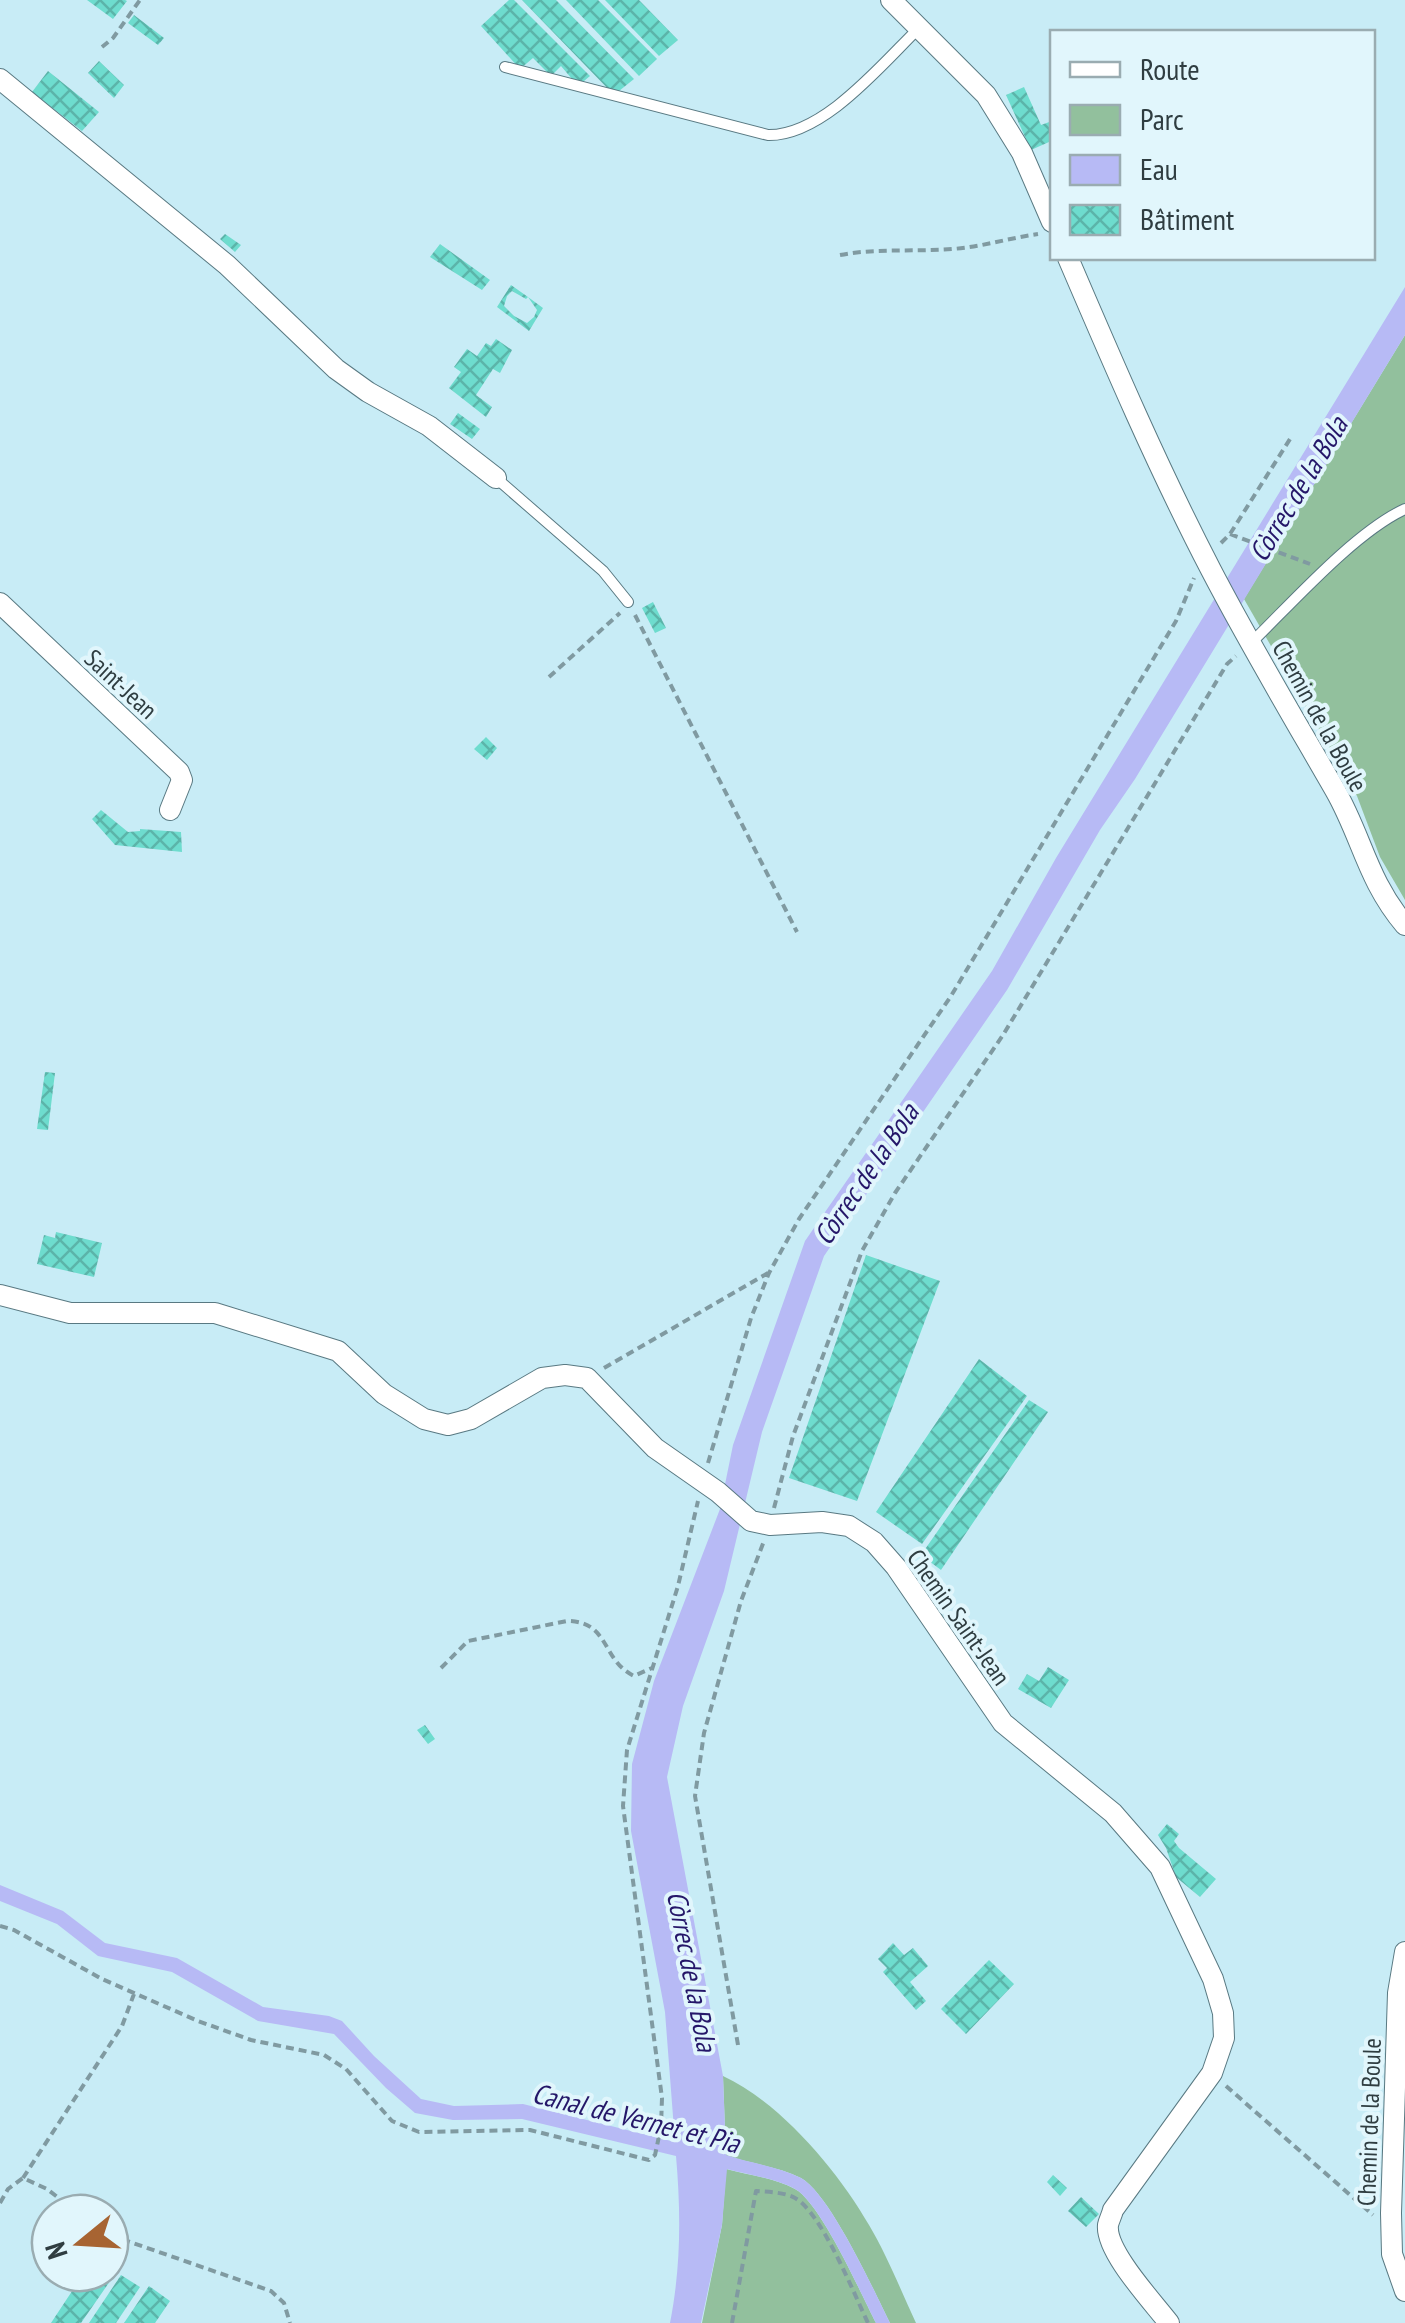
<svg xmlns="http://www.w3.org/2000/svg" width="1405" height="2323" viewBox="0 0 1405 2323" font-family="'PT Sans Narrow',sans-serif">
  <defs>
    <pattern id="building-cross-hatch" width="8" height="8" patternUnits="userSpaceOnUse" patternTransform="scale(2.5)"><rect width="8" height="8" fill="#6edcce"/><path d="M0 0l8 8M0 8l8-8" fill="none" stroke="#5bb4a9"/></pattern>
  </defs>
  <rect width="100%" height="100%" fill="#c8ecf6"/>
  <path fill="#92c09d" d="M 1405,335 L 1405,900 L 1380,857 L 1357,796 L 1244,599 Z
    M 723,2076 C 780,2102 838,2171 869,2225 C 887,2255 901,2291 916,2323 L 890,2323 C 874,2291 830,2194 801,2178 C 779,2167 750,2163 726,2156 Z
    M 726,2169 C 748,2175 775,2178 795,2189 C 821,2203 861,2294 876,2323 L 702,2323 L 722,2225 Z"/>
  <path fill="#b7baf5" d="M 1405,287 L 1405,335 L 1135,779 L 1100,830 L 1007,990 L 824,1256 L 762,1432 L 724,1591 L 683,1706 L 667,1777 L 723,2076 L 726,2155 C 750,2163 779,2167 801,2178 C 830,2194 874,2291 890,2323 L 876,2323 C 861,2294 821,2203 795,2189 C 776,2178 748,2175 727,2169 L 722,2225 L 701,2323 L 670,2323 C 681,2267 681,2213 676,2156 L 522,2119 L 453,2120 L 415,2113 L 386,2088 L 334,2034 L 258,2021 L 172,1972 L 98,1956 L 57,1924 L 0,1901 L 0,1885 L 63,1911 L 105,1943 L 177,1958 L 263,2007 L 329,2016 L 342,2021 L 374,2056 L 421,2099 L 454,2106 L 523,2104 L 675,2142 L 665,2012 L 631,1831 L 632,1764 L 654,1681 L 720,1509 L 733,1445 L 805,1241 L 992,971 L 1056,858 Z"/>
  <path fill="url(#building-cross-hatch)" d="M 87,0 L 125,0 L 127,1 L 113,19 Z
    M 509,0 L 514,0 L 590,76 L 578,86 L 561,66 L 551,76 L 533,58 L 520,69 L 481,26 Z
    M 522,0 L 556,0 L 634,79 L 614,95 Z
    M 566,0 L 598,0 L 657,59 L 639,76 Z
    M 605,0 L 639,0 L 678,40 L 659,56 Z
    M 134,15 L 164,38 L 158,45 L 128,23 Z
    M 99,61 L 124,85 L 114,98 L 88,73 Z
    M 48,71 L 99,112 L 82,131 L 32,92 Z
    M 1024,87 L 1041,125 L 1052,121 L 1052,149 L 1049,142 L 1031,150 L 1006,95 Z
    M 225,234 L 241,245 L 235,252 L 220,239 Z
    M 440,244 L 490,280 L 482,290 L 430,257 Z
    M 511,285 L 528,297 L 526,299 L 512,291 L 507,296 L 504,306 L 514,316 L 527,323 L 534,317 L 537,310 L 528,297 L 543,308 L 529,331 L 497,307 Z
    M 496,339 L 512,350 L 500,373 L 493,369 L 476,395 L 492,407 L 486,417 L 449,388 L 461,372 L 454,367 L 467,349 L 477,356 L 486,343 L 491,346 Z
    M 458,413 L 480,429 L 472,439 L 450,424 Z
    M 653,602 L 666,628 L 655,633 L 642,608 Z
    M 486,737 L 497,748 L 487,760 L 474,749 Z
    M 101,810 L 128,832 L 140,831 L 140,829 L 181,832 L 182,852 L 115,845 L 92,819 Z
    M 45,1072 L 55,1073 L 48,1130 L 37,1129 Z
    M 56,1232 L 102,1243 L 94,1277 L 37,1264 L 44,1235 L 55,1238 Z
    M 866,1255 L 940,1281 L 857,1501 L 789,1478 Z
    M 979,1359 L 1027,1396 L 922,1544 L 876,1512 Z
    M 1029,1400 L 1048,1412 L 941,1570 L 921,1555 Z
    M 1048,1667 L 1069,1680 L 1051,1708 L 1018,1689 L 1027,1674 L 1039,1681 Z
    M 425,1725 L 435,1739 L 428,1744 L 417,1730 Z
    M 1167,1824 L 1179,1834 L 1174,1841 L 1179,1848 L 1216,1879 L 1200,1897 L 1176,1877 L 1166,1848 L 1158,1835 Z
    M 893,1943 L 904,1955 L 913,1948 L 928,1966 L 910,1982 L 926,2001 L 916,2010 L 883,1972 L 887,1968 L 878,1959 Z
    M 989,1960 L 1014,1984 L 966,2034 L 941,2009 Z
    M 1053,2175 L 1067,2188 L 1060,2196 L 1047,2182 Z
    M 1081,2197 L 1099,2214 L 1086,2227 L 1068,2211 Z
    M 110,2272 L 115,2274 L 81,2323 L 51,2323 L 84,2273 Z
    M 121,2275 L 140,2287 L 116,2323 L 89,2323 Z
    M 149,2286 L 170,2301 L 155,2323 L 124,2323 Z"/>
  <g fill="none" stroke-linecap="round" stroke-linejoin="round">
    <defs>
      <path id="lane" d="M 505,67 L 768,135 C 823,136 881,65 919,28
        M 496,478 L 603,571 L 628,602
        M 1251,643 C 1292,603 1355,532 1405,509"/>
      <path id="street" d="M 891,0 L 986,95 L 1022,153 L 1052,222
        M 0,79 L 227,265 L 336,369 L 368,392 L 429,426 L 496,478
        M 1068,258 C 1113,363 1158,468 1211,570 C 1250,645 1293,717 1335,790 C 1362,837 1367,880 1405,925
        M 0,603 L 179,772 L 182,780 L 170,810
        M 0,1295 L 70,1313 L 215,1313 L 338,1351 L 384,1394 L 424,1419 L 448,1425 L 471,1419 L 542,1378 L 565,1375 L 587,1378 L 655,1448 L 718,1492 L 751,1521 L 770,1525 L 822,1522 L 849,1526 L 874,1542 L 896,1567 L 1003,1723 L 1113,1813 L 1160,1867 L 1213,1979 L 1223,2013 L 1224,2038 L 1212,2073 L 1113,2210 C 1112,2215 1109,2220 1108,2225 C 1105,2251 1153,2302 1169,2323
        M 1405,1952 L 1398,1993 L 1391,2213 L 1392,2254 L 1405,2291"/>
    </defs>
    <use href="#lane" stroke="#597982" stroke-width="12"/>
    <use href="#street" stroke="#597982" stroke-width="22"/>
    <path stroke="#809aa1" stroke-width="4" stroke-dasharray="8 5" stroke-linecap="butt" d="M 102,47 L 113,38 L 140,0
      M 840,255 C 877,248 914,252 952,249 C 982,247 1009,238 1038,234
      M 1230,534 L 1310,564
      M 1221,543 L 1230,534 L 1290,439
      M 635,615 L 797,932
      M 549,677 L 620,613
      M 604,1368 L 768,1273
      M 708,1463 L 751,1318 L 769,1273 L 799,1219 L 951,996 L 1176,621 L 1194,578
      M 774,1508 L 793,1436 L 862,1251 L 895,1193 L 1003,1035 L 1227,664 L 1236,656
      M 441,1668 L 468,1641 L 567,1621 C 610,1621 601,1660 634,1676 L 652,1668
      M 0,1926 L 14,1930 L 102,1979 L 198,2021 L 251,2040 L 324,2055 L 346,2069 L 392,2121 L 419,2132 L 530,2130 L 649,2160 L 655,2155 L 661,2127 L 662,2098 L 623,1806 L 627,1750 L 678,1586 L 698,1501
      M 738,2045 L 695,1796 L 704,1733 L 741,1601 L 764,1541
      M 1226,2086 L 1373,2215
      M 23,2178 L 122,2026 L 134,1994
      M 0,2203 L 8,2189 L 23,2178 L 47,2189 L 78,2213
      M 110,2235 L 271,2291 L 284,2303 L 290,2323
      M 732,2323 L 756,2191 C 768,2192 784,2192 795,2198 C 822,2213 854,2294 868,2323"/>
    <use href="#lane" stroke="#fff" stroke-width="10"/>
    <use href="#street" stroke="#fff" stroke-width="20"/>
  </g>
  <g text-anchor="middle" stroke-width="8" stroke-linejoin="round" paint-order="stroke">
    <g font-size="25" fill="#2f3d41" stroke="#e1f6fc">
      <text transform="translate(121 684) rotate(43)" y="9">Saint-Jean</text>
      <text transform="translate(1320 716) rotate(61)" y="9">Chemin de la Boule</text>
      <text transform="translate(959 1617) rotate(55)" y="9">Chemin Saint-Jean</text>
      <text transform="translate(1369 2122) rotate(-88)" y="9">Chemin de la Boule</text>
    </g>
    <g font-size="28" font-style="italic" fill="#251769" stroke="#e1f6fc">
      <text transform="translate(1298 489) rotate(-59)" y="10">Còrrec de la Bola</text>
      <text transform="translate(866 1174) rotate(-56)" y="10">Còrrec de la Bola</text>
      <text transform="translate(692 1971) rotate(79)" y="10">Còrrec de la Bola</text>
      <text transform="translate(636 2118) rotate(14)" y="10">Canal de Vernet et Pia</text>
    </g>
  </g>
  <rect x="1050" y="30" width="325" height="230" fill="#e1f6fc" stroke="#9aacb1" stroke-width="2.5"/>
  <rect x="1070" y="62" width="50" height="15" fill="#ffffff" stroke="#9aacb1" stroke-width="2.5"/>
  <text x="1140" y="80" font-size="30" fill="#2f3d41">Route</text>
  <rect x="1070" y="105" width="50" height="30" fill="#92c09d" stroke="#9aacb1" stroke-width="2.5"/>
  <text x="1140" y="130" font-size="30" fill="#2f3d41">Parc</text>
  <rect x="1070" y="155" width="50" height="30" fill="#b7baf5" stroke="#9aacb1" stroke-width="2.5"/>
  <text x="1140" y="180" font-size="30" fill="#2f3d41">Eau</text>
  <rect x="1070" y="205" width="50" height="30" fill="url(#building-cross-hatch)" stroke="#9aacb1" stroke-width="2.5"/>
  <text x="1140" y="230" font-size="30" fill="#2f3d41">Bâtiment</text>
  <g transform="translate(80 2243) rotate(252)"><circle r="48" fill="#e1f6fc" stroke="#9aacb1" stroke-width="2.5"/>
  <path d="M0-8L18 38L0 25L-18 38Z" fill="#a76432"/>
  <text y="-15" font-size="28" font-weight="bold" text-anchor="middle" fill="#2f3d41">N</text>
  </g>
</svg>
